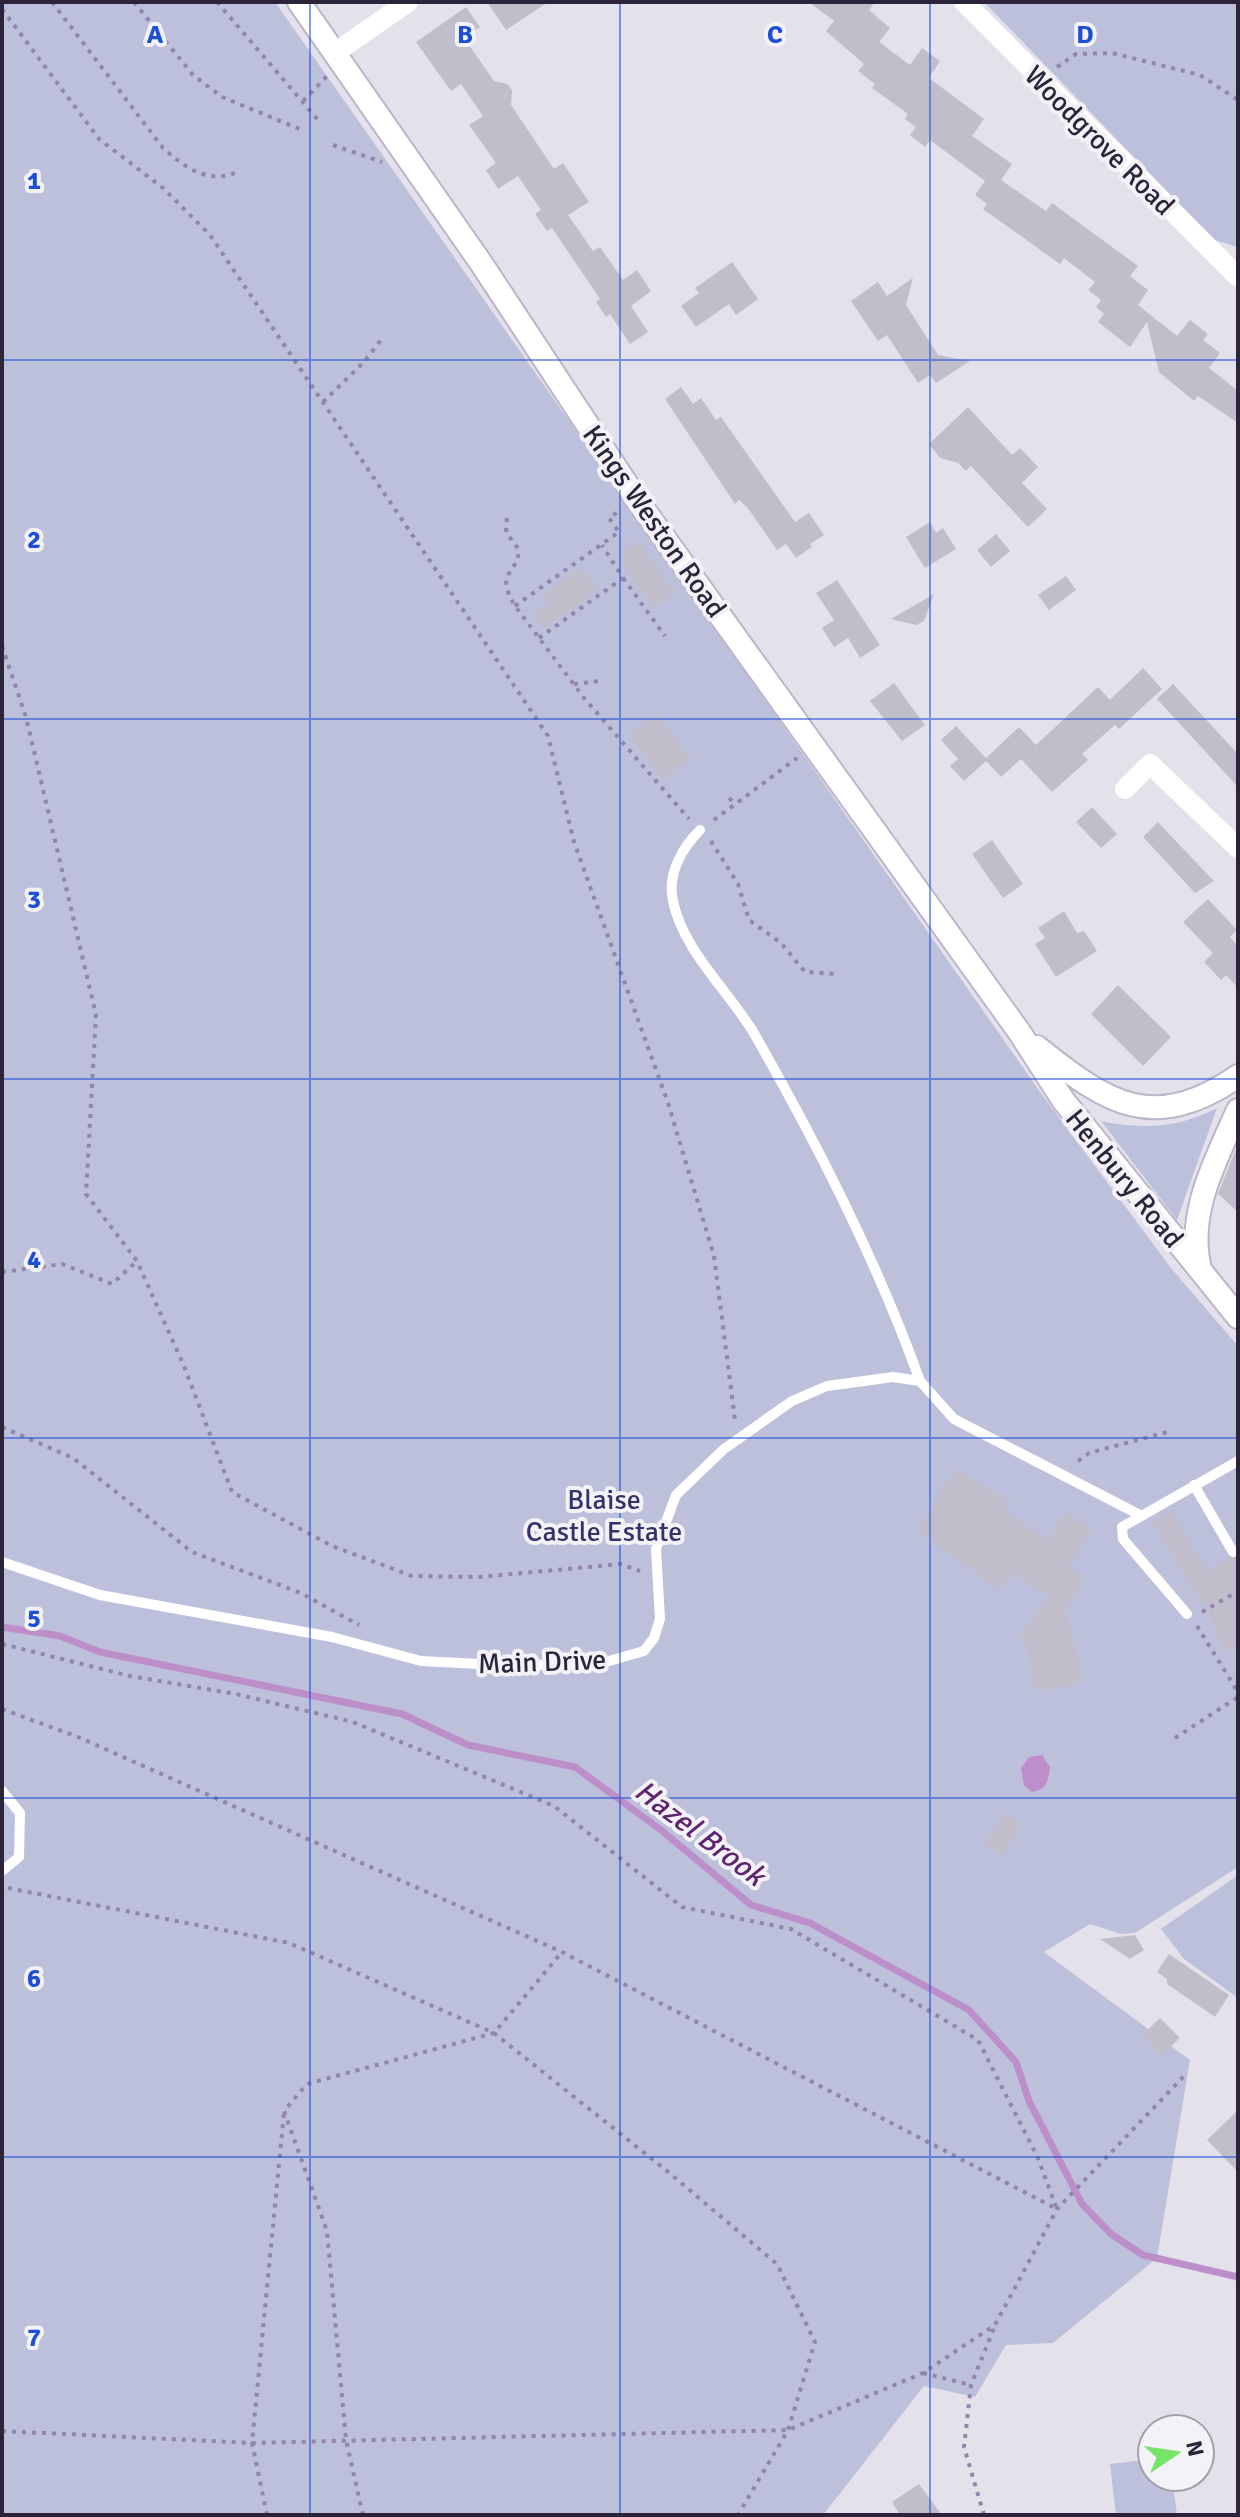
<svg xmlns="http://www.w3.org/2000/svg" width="1240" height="2517" viewBox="0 0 1240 2517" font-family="Signika,sans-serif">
  <rect width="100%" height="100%" fill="#e3e2eb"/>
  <path fill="#bdc0da" d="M 2,2 L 275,2 L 1043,1096 L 1171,1268 L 1238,1346 L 1238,1867 L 1135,1933 L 1121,1934 L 1090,1924 L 1044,1952 L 1190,2060 L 1157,2258 L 1053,2343 L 1006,2345 L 975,2397 L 924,2386 L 823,2515 L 2,2515 Z
    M 984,2 L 1238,2 L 1238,247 L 1214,240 Z
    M 1217,1108 L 1177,1220 L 1101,1121 C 1143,1130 1178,1128 1217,1108 Z
    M 1238,1875 L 1238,1998 L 1184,1959 L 1161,1929 Z
    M 1152,2459 L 1152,2477 L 1172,2477 L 1177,2515 L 1116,2515 L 1110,2464 Z"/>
  <path fill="#bd8fca" d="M 1042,1755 L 1050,1767 C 1048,1782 1047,1789 1032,1792 L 1024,1785 L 1021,1768 L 1029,1757 Z"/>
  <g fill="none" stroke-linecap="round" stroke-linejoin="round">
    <path stroke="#bd8fca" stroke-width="7" d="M 2,1627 L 60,1636 L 100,1652 L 402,1714 L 468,1745 L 575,1767 L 661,1830 L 751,1905 L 810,1923 L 969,2010 L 1016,2062 L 1029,2101 L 1082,2204 L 1111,2234 L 1143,2255 L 1238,2277"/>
  </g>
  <path fill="#c1becb" d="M 487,2 L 548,2 L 506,30 Z
    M 809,2 L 875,2 L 869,10 L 890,28 L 879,42 L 910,65 L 922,48 L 940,61 L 929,78 L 984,119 L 972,136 L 1012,164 L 1001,180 L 1046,211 L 1052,203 L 1138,266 L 1130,276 L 1148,290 L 1138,305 L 1177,336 L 1190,320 L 1208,334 L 1203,340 L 1220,353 L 1209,368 L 1238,391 L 1238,423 L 1198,396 L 1194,401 L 1159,372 L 1147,322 L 1130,347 L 1098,322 L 1104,314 L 1096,307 L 1101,300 L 1088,290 L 1095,282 L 1064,258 L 1060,264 L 983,209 L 987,204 L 975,195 L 985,181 L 930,140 L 925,147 L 910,135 L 916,127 L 905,119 L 908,114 L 872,88 L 875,84 L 858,71 L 864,64 L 826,31 L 834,21 Z
    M 466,7 L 480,27 L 464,38 L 494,81 L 507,84 L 512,90 L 511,105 L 554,169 L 563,163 L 589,202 L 568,215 L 593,251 L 600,247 L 623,280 L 637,270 L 651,291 L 631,306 L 648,332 L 630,344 L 610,314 L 606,317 L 596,302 L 600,299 L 552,228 L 547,231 L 535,214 L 541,210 L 518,176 L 498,189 L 486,170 L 496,163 L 469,125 L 483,116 L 461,84 L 451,91 L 416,42 Z
    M 732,262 L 758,299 L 736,315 L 729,304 L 696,327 L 681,306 L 699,293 L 695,288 Z
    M 913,278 L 906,305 L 938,355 L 970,361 L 936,383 L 930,375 L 918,383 L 887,335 L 878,341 L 851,301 L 878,282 L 887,296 Z
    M 681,387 L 693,404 L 701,398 L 716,420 L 721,417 L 795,522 L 809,513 L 824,535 L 810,544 L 812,547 L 796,558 L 786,544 L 777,550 L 747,507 L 739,500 L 735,504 L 665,399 Z
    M 968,407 L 1012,455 L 1020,448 L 1038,467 L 1022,483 L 1047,509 L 1028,527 L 971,466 L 966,471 L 958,463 L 940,458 L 929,444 Z
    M 930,522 L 936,533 L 943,528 L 956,549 L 925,568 L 906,537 Z
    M 996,534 L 1010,551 L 991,567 L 977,550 Z
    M 639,540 L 675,593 L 653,608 L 617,556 Z
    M 582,567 L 599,590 L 544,629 L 534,614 L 550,602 L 543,593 Z
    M 1066,576 L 1076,590 L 1049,610 L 1038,595 Z
    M 837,580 L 880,645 L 860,658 L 848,638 L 834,647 L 822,628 L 834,620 L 816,593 Z
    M 934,594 L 924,621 L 916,625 L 891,619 Z
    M 1143,668 L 1162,689 L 1119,729 L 1115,725 L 1082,754 L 1088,760 L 1052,792 L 1021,759 L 1001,777 L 986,761 L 964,781 L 950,766 L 958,759 L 941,740 L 956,726 L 986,758 L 1019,727 L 1036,745 L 1098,687 L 1110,700 Z
    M 894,683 L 925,725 L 902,741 L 870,701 Z
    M 1173,684 L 1238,754 L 1238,787 L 1157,699 Z
    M 657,713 L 691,759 L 663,781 L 629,734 Z
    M 1092,807 L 1117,834 L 1101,848 L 1076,822 Z
    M 1158,822 L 1189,855 L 1214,881 L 1195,893 L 1143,837 Z
    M 992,840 L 1023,884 L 1003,898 L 972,854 Z
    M 1208,899 L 1237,930 L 1230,937 L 1238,946 L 1238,988 L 1226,975 L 1221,980 L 1204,962 L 1213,953 L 1183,922 Z
    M 1064,911 L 1077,933 L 1084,931 L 1097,951 L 1056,977 L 1035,944 L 1045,938 L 1038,928 Z
    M 1118,985 L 1171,1037 L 1143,1066 L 1091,1014 Z
    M 1238,1144 L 1238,1212 L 1218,1194 Z
    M 955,1468 L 1010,1502 L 1004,1511 L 1049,1540 L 1065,1511 L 1093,1529 L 1068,1567 L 1081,1575 L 1084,1582 L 1066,1608 L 1084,1681 L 1045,1691 L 1030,1687 L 1029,1656 L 1021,1635 L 1049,1596 L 1011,1573 L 1000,1590 L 917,1531 Z
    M 1171,1511 L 1209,1571 L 1228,1558 L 1238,1558 L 1238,1646 L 1224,1652 L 1208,1611 L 1152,1523 Z
    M 1005,1813 L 1022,1823 L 1003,1856 L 985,1843 Z
    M 1135,1935 L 1144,1950 L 1130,1959 L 1100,1939 Z
    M 1169,1954 L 1229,1995 L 1215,2017 L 1167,1984 L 1167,1979 L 1157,1972 Z
    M 1160,2018 L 1180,2038 L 1161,2055 L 1142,2035 Z
    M 1238,2110 L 1238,2172 L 1207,2140 Z
    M 919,2484 L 942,2515 L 900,2515 L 892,2502 Z"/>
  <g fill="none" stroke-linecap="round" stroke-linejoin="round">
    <defs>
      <path id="secondary" d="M 299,2 L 481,263 L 637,500 L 1020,1033 L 1063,1100 L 1238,1317
        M 1037,1047 C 1108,1104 1153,1134 1238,1076
        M 1200,1269 C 1186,1213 1216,1160 1238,1110"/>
    </defs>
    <use href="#secondary" stroke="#bbb6c9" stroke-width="26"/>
    <path stroke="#9185ab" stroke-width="4" stroke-dasharray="4 6" stroke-linecap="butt" d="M 52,2 L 163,148 C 184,167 210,186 239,171
      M 134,2 L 193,75 L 222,97 L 302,130
      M 217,2 L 318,120
      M 2,9 L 99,139 L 163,188 L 210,235 L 548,736 L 574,842 L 668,1103 L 714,1256 L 735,1420
      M 1057,67 L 1076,54 L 1112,53 L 1200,75 L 1238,100
      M 303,101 L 327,76
      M 333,145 L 382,162
      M 323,402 L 364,362 L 384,336
      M 507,518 L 506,532 L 519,550 C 517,577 494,570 515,606 L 584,698 L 689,819
      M 623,578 L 665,636
      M 515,606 L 619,532 L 609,518 L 618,512
      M 539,638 L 623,578 L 602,545
      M 2,646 L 26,717 L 96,1015 L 86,1194 L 137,1261 L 184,1366 L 232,1492 L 332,1546 L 412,1576 L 479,1577 L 621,1564 L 640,1571
      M 574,684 L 600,681
      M 729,798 L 735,804
      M 714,820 L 797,758
      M 711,841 L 738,884 L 749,920 L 781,943 L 805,972 L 836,974
      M 2,1272 L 62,1264 L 112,1284 L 137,1261
      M 2,1427 L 73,1458 L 192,1552 L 301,1593 L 359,1625
      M 1078,1461 L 1089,1453 L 1171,1431
      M 1202,1612 L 1238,1591
      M 1197,1626 L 1238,1692
      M 2,1644 L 130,1676 L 236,1694 L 353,1722 L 554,1806 L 682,1907 L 791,1929 L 978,2040 L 1037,2156 L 1057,2209
      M 2,1709 L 78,1737 L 562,1952 L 1055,2208
      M 1175,1738 L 1238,1697
      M 8,1888 L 289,1943 L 494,2033 L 667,2171 L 777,2264 L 815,2342 L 788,2430 L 738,2515
      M 923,2373 L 971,2385
      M 2,2431 L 252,2443 L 788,2430 L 923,2373 L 995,2325 L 1057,2209 L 1185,2075
      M 267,2515 L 252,2443 L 284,2112
      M 363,2515 L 346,2440 L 327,2231 L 284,2111 L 307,2084 L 494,2033 L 562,1952
      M 984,2515 L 964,2447 L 971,2385 L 994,2328"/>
    <path stroke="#fff" stroke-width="10" d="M 700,830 C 682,848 667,874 673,901 C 683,951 730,992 755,1035 C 818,1146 877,1261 920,1381
      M 1194,1485 L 1233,1552
      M 2,1562 L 100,1595 L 332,1637 L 421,1661 L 518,1666 L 609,1661 L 644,1651 L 654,1638 L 660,1619 L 656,1549 L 676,1495 L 724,1449 L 792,1401 L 827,1386 L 893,1377 L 920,1381 L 954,1419 L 1140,1515
      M 1187,1614 L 1123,1539 L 1122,1527 L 1238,1461
      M 2,1791 L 20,1813 L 19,1857 L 2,1871"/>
    <path stroke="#fff" stroke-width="20" d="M 964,2 L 1238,277
      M 336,52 L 408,2
      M 1125,789 L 1150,764 L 1238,848"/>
    <use href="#secondary" stroke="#fff" stroke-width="22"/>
  </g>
  <path fill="none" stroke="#1d4ed8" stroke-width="2" stroke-opacity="0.55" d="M 310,2 L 310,2515M 620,2 L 620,2515M 930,2 L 930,2515M 2,360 L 1238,360M 2,719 L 1238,719M 2,1079 L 1238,1079M 2,1438 L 1238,1438M 2,1798 L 1238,1798M 2,2157 L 1238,2157"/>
  <g text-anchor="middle" stroke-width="8" stroke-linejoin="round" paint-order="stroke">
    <g font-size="28" fill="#2c243a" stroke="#f3f2f7">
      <text transform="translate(1100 140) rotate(45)" y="10">Woodgrove Road</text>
      <text transform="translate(655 521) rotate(55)" y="10">Kings Weston Road</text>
      <text transform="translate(1125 1178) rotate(51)" y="10">Henbury Road</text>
      <text transform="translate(542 1661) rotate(-2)" y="10">Main Drive</text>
    </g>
    <g font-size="28" fill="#33326c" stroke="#f3f2f7">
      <text x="604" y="1509">Blaise<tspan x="604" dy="32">Castle Estate</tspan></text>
    </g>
    <g font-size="30" font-style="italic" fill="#60246f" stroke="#f3f2f7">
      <text transform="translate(700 1833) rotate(37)" y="10">Hazel Brook</text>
    </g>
  </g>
  <g font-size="26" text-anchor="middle" font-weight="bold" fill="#1d4ed8" stroke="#f3f2f7" stroke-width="8" stroke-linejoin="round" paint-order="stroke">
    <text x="155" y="43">A</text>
    <text x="465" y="43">B</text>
    <text x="775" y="43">C</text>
    <text x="1085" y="43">D</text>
    <text x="34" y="189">1</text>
    <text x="34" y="548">2</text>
    <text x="34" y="908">3</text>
    <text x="34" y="1268">4</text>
    <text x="34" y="1627">5</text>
    <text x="34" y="1987">6</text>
    <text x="34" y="2346">7</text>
  </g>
  <rect width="1240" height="2517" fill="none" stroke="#2c243a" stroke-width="8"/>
  <g transform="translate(1176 2453) rotate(77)"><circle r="38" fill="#f3f2f7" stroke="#a3a0ab" stroke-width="2"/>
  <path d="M0-6L14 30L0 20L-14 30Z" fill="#76e467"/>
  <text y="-12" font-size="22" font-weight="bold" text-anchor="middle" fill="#2c243a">N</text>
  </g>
</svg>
